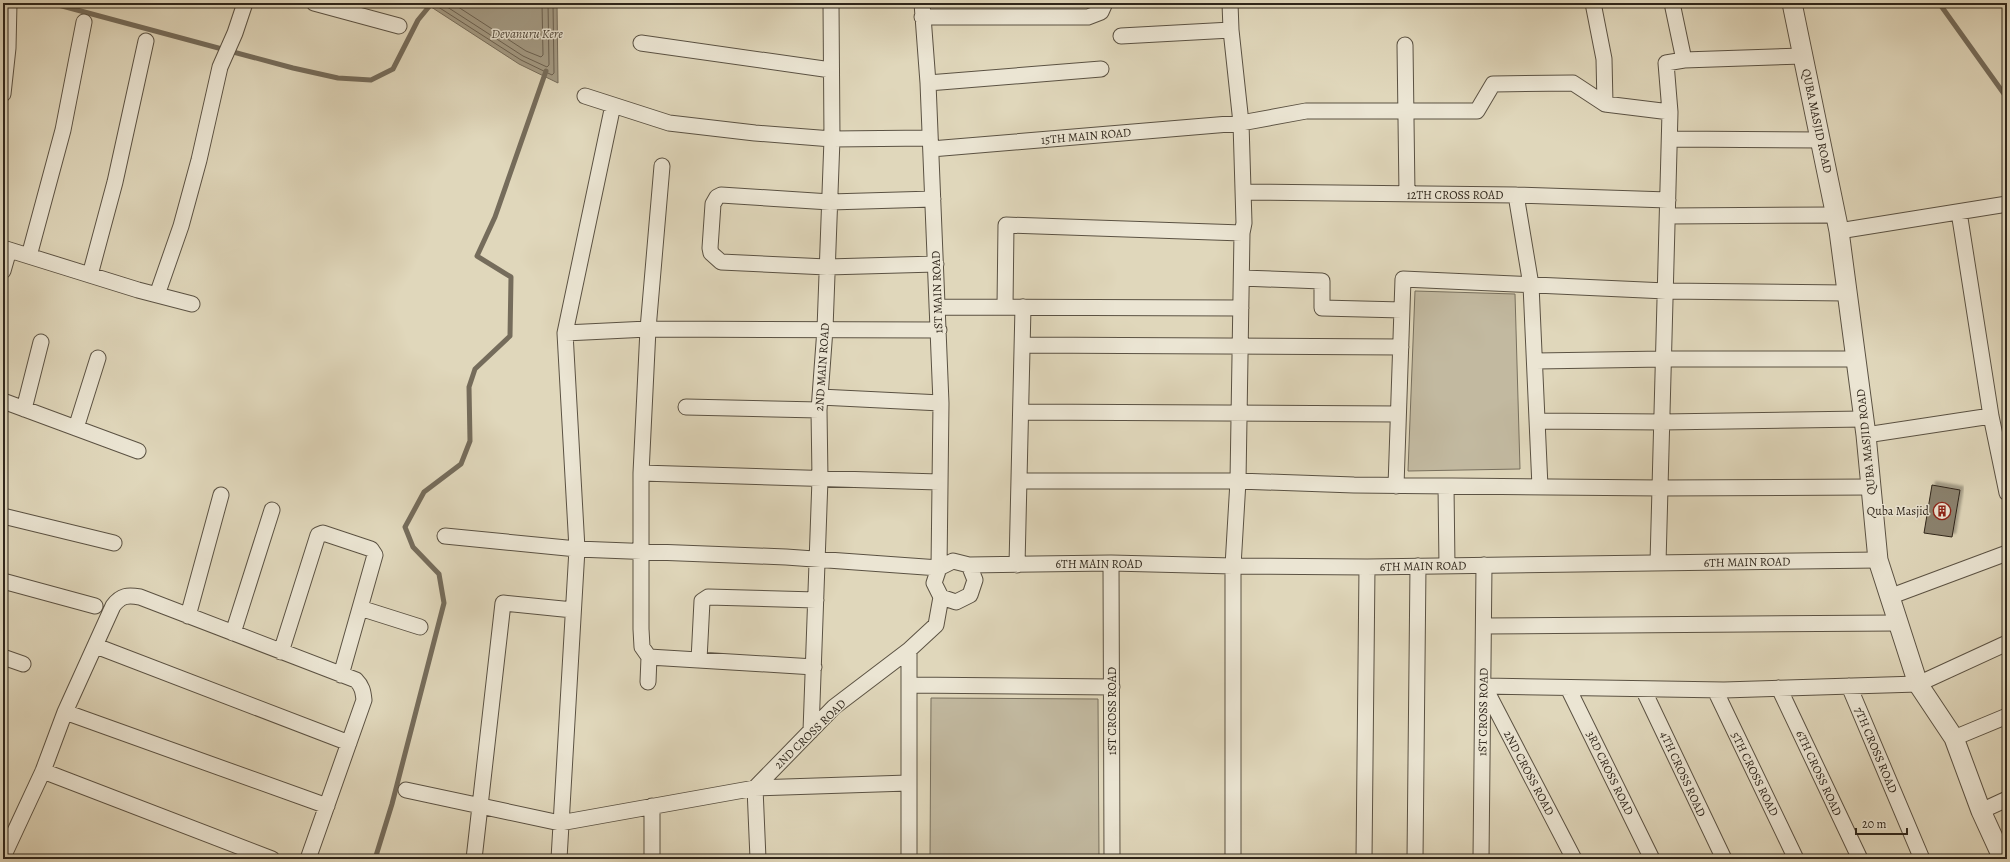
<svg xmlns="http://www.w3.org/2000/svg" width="2010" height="862" viewBox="0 0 2010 862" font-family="Alegreya,serif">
  <defs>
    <filter id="shadow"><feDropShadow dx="3.5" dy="-3.5" stdDeviation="1" flood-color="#0004"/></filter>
  </defs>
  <rect width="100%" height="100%" fill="#e0d7bb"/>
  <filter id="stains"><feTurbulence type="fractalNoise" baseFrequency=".005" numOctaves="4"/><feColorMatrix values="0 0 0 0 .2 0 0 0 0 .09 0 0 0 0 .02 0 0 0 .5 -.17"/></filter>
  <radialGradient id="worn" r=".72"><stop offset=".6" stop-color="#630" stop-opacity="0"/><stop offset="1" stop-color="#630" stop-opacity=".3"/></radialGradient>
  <path fill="#c2b9a0" stroke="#78705e" d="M 1415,291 L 1515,294 L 1520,469 L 1408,471 Z
    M 931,698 L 1098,699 L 1099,859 L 930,859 Z"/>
  <path fill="#a49b85" stroke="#756c5b" d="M 425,3 L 557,3 L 558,83 L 519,64 Z"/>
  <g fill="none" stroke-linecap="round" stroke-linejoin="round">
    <path stroke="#6a6050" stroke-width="1" d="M 432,3 L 521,60 L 552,75 L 554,73 L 553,3
      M 441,3 L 523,56 L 547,67 L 549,65 L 548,3
      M 452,3 L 526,51 L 541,57 L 543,55 L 542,3"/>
    <path stroke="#756c5b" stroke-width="5" d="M 51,3 L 293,68 L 338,78 L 371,80 L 393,69 L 418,20 L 432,3
      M 1939,3 L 2007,98
      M 375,859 L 392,804 L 444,603 L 439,574 L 413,547 L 405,527 L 424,492 L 461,464 L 470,441 L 469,387 L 475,369 L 510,336 L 511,277 L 477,256 L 495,217 L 546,71"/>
  </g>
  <path fill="#8b826e" stroke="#2f261b" filter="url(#shadow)" d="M 1932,485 L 1960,490 L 1952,537 L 1924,533 Z"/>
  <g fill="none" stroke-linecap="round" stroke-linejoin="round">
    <defs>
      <path id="minor" d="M 314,3 L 399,26
        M 1230,3 L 1231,30 L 1241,123 L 1244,223 L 1242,233 L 1238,481 L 1233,566 L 1233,859
        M 1593,3 L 1604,59 L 1605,104
        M 1672,3 L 1684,60
        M 922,17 L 1088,17 L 1101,12 L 1105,3
        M 1121,36 L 1231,30
        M 641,43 L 831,70
        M 1405,45 L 1407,194
        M 928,83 L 1101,69
        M 3,94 L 8,48 L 9,3
        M 585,96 L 669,123 L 755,133 L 832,139 L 930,138
        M 1670,139 L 1821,140
        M 931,149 L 1241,123 L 1306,111 L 1477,111 L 1493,84 L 1573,83 L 1605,104 L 1670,112
        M 1243,192 L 1516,195 L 1668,200
        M 1516,195 L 1531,285 L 1540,487
        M 933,199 L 830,202 L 721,195 L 717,197 L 713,204 L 710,248 L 711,253 L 721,262 L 827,267 L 936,264
        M 1959,212 L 1991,416 L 2007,493
        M 1668,216 L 1836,215
        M 1839,231 L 2007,204
        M 3,248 L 138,290 L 192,304
        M 29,256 L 63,130 L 84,22
        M 3,271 L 9,250
        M 90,275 L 115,182 L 146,41
        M 1242,278 L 1322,281 L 1322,308 L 1402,310
        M 157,295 L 181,226 L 199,160 L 220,67 L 235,33 L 245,3
        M 937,307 L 1241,308
        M 1005,307 L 1006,225 L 1242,233
        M 565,333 L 648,329 L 939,330
        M 1023,345 L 1401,347
        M 1536,361 L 1664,359 L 1856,359
        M 820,397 L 941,403
        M 3,401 L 138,451
        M 686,407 L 819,410
        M 24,409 L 41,342
        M 1021,412 L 1398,414
        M 1538,421 L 1662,422 L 1864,419
        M 76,428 L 98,358
        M 1866,435 L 1991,416
        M 641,473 L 939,482
        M 1020,481 L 1238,481 L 1354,485 L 1660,488 L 1871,487
        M 1396,486 L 1403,279 L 1666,291 L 1847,293
        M 1446,486 L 1447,566
        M 3,516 L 114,543
        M 445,536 L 577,549 L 786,557 L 939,568 L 941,403 L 928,83 L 922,3
        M 953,561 L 969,565 L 975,580 L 970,595 L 956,602 L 941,597 L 934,583 L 939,568 Z
        M 1111,563 L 1112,859
        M 1658,563 L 1670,112 L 1666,63 L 1684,60 L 1803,56
        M 969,565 L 1111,563 L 1233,566 L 1367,567 L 1878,560
        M 1017,565 L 1023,307
        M 3,581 L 95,606
        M 1889,597 L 2007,553
        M 360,608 L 420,627
        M 188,616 L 221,495
        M 1484,626 L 1898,623
        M 233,633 L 272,510
        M 96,646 L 349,743
        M 281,652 L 318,535 L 323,533 L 371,549 L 375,555 L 341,675
        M 3,657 L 23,664
        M 649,657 L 814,667
        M 699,660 L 702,601 L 708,597 L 816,600
        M 648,682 L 649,657 L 642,647 L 641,629 L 641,473 L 648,329 L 662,166
        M 909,685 L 1112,687
        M 1849,686 L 1922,859
        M 1568,688 L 1652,859
        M 1779,688 L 1860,859
        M 1643,689 L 1724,859
        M 1715,690 L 1796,859
        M 65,712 L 327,806
        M 811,731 L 820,479 L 819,410 L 825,329 L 832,139 L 831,3
        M 1954,738 L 2007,716
        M 43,771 L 272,859
        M 406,790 L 560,823 L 755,788 L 908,783
        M 1981,811 L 2007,799
        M 3,857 L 43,771 L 65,712 L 113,606 C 121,595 128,595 140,597 L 356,680 C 362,686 363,691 364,700 L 308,859
        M 474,859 L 503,603 L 573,610
        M 559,859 L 577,549 L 565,333 L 613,105
        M 652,859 L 652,806
        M 758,859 L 755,788 L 834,707 L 909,650 L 936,625 L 941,597
        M 909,859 L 909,650
        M 1364,859 L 1367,567
        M 1415,859 L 1418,566
        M 1481,859 L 1484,565
        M 1574,859 L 1484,686 L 1724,690 L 1918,684 L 2007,643"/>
      <path id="tertiary" d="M 1792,3 L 1839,231 L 1866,435 L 1878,560 L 1918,684 L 1954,738 L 1981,811 L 2003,859"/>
    </defs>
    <use href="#minor" stroke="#5b5243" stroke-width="17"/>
    <use href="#tertiary" stroke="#5b5243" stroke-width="21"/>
    <use href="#minor" stroke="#ebe5d3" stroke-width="15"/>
    <use href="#tertiary" stroke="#ebe5d3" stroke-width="19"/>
  </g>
  <defs>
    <symbol id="building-ring" viewBox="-11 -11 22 22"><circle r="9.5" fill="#ebe5d3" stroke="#8f2418" stroke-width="1.5"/><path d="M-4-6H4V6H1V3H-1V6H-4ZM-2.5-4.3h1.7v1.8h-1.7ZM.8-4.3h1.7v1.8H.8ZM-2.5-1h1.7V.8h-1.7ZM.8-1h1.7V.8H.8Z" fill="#8f2418"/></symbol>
  </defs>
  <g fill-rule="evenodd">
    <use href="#building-ring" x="1932" y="501" width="20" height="20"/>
  </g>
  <g text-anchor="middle" stroke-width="3" stroke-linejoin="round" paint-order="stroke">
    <g font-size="12" fill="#2f261b" stroke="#ebe5d3">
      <text transform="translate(1817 121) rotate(78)" y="4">QUBA MASJID ROAD</text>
      <text transform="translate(1086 136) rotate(-5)" y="4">15TH MAIN ROAD</text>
      <text x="1455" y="199">12TH CROSS ROAD</text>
      <text transform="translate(937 292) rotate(-92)" y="4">1ST MAIN ROAD</text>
      <text transform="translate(822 367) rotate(-86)" y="4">2ND MAIN ROAD</text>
      <text transform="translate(1866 442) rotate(-96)" y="4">QUBA MASJID ROAD</text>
      <text transform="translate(1747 562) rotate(-1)" y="4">6TH MAIN ROAD</text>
      <text x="1099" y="568">6TH MAIN ROAD</text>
      <text transform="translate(1423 566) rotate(-1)" y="4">6TH MAIN ROAD</text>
      <text transform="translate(1112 711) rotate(-90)" y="4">1ST CROSS ROAD</text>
      <text transform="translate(1483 712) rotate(-89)" y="4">1ST CROSS ROAD</text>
      <text transform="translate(810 734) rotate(-44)" y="4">2ND CROSS ROAD</text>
      <text transform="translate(1876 750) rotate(67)" y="4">7TH CROSS ROAD</text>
      <text transform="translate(1529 773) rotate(62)" y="4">2ND CROSS ROAD</text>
      <text transform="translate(1610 773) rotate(64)" y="4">3RD CROSS ROAD</text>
      <text transform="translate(1819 773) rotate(65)" y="4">6TH CROSS ROAD</text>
      <text transform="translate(1683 774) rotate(65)" y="4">4TH CROSS ROAD</text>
      <text transform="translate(1755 774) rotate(64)" y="4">5TH CROSS ROAD</text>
    </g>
    <g font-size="12" fill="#2f261b" stroke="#ebe5d3" text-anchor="end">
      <text x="1929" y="515">Quba Masjid</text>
    </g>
    <g font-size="13" font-style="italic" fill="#52493b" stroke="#ebe5d3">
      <text x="527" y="38">Devanuru Kere</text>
    </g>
  </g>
  <rect width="2010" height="862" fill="none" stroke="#e0d7bb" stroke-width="16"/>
  <rect x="4" y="4" width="2002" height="854" fill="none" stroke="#2f261b" stroke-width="2"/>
  <rect x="8" y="8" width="1994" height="846" fill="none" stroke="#2f261b"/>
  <path d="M1856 828v6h51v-6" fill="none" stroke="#2f261b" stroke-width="2"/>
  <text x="1862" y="828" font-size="12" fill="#2f261b" stroke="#ebe5d3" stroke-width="3" paint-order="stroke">20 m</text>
  <rect width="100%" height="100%" filter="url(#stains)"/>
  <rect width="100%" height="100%" fill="url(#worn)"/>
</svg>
